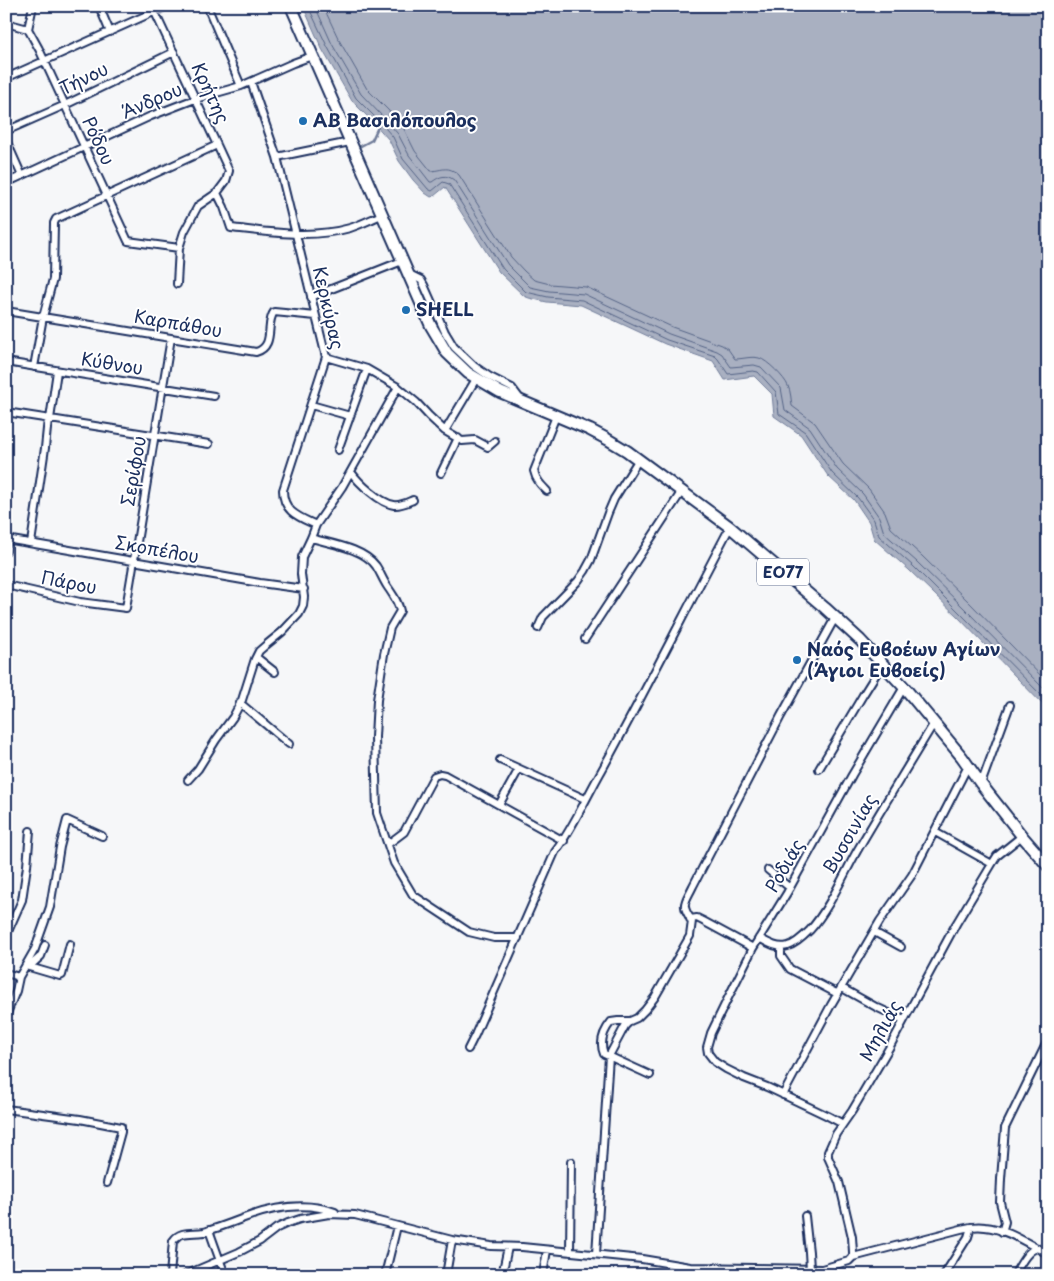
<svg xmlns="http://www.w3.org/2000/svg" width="1054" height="1281" viewBox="0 0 1054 1281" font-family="'Playpen Sans',sans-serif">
  <rect width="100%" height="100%" fill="#f6f7f9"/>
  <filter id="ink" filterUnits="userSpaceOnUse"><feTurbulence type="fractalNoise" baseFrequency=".02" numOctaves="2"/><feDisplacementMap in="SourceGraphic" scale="10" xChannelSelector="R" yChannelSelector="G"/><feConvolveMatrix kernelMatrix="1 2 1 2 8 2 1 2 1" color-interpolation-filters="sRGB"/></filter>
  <g filter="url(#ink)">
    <path fill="#a9b0c1" stroke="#707c99" d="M 303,6 L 1048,6 L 1048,710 L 957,616 L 909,570 L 874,539 L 869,522 L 854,500 L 828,476 L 801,435 L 774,416 L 772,394 L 754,376 L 725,380 L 713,361 L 665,344 L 581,305 L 547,302 L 529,298 L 524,296 L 499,272 L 445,187 L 434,196 L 431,197 L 425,193 L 413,180 L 399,161 L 389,140 L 374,123 L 352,101 L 322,49 Z"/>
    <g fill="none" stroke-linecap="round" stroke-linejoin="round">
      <path stroke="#546386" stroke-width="1" d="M 308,6 L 327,46 L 356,98 L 378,120 L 393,137 L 403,159 L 428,189 L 432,191 L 443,182 L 449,184 L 503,269 L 526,292 L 548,297 L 582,300 L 667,340 L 715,356 L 718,359 L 728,374 L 753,371 L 758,372 L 776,392 L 779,414 L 805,432 L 832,473 L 858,498 L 874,520 L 879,536 L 913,566 L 960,613 L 1048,702
        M 315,6 L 332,44 L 361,94 L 382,116 L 398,134 L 409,155 L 430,182 L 432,182 C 440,176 446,174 454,180 L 508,265 L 530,287 L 549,291 L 584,294 L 669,334 L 717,351 L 722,354 L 731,367 L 754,365 L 761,367 L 781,388 L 785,410 L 810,428 L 837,469 L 863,494 L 879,517 L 884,533 L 917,562 L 964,608 L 1048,693
        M 323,6 L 339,40 L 367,89 L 388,110 L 404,129 L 415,151 L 431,171 C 443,170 448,165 459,175 L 511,257 L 524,271 L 534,280 L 550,284 L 586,287 L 672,327 L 722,345 L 728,349 L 735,359 C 743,359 751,356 759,358 C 767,360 785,378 788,386 C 791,392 791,400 792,406 L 815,423 L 843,464 L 869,489 L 885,512 L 891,528 L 922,556 L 970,603 L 1048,683"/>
      <path stroke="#707c99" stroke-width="2.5" d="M 359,147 L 372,140 L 378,127"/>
      <defs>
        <path id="street" d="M 33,6 L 28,29 L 39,49 L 128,241 L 179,248
          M 99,6 L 110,32
          M 152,6 L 217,145 L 229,171 L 226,181 L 217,193 L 198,206 L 184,232 L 179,248 L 177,284
          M 207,6 L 241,86
          M 6,23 L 28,29
          M 6,78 L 167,6
          M 251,82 L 277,157 L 326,357 L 283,490 C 283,512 299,517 316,525
          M 6,131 L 65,105 L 174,52
          M 6,140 L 22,176
          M 277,157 L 350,142
          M 6,183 L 151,116 L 195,99 L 241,86 L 293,63 L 312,56
          M 217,193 L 224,207 L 231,228 C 269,232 311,239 350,228 C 360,225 371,219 382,215
          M 409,274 L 421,280 L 424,285 L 445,332 L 454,347 L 474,366 L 490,377 L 512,388 L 521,400
          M 311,297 L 402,261
          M 6,311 L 256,352 C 276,346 265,323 274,312 L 316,316
          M 6,362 L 214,396
          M 34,367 L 43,317 L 53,279 L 54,223 L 56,219 L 217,145
          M 398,387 L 416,402 L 429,416 L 445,431 L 462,441 L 475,440 L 488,447 L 495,441
          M 311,405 L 350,416
          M 6,412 L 209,444
          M 50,419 L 57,371
          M 445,431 L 476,379
          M 338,450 L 367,369
          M 351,472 C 359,483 380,503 394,505 C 400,506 408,502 413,500
          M 441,473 L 458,438
          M 547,491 C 541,485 536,480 534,471 L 556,416
          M 311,538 C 331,544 363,548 376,566 C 380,572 383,580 387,586 C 393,595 398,601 400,611 L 390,628 L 384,654 L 377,700 L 375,737 L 377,813 L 394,863 L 413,895 L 469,932 L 494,938 L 518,938
          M 6,539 L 260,583 L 304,589
          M 31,543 L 45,448 L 48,419
          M 6,551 L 7,539
          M 6,585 L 80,602 L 126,608 L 171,338
          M 538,628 L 543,617 L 578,581 L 585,571 L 591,560 L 608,513 L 614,499 L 639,459
          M 585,639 L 682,491
          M 256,657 L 275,672
          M 240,703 L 289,744
          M 500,760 L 585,799
          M 819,769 L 863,695 L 883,663
          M 188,780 L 198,769 L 216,740 L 233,717 L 242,700 L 255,659 L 259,651 L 266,645 L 282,632 L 299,614 L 303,606 L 304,597 L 301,574 L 302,557 L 311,538 L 316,525 L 342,487 L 398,387 L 367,369 L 326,357
          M 981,784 L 1010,705
          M 499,805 L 519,769
          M 935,832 L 992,864
          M 388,844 L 404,832 L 434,776 L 440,774 L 445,775 L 564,841
          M 768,870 L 790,888
          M 690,919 L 697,918 L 703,921 L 753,948
          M 874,932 L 901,947
          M 6,936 L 22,900 L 27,866 L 30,831
          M 759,938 C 768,943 778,949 788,946 C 796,944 804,936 810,930 C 829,909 843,876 857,851 C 882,808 908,766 934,723
          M 781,947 L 781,956 L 790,969 L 838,994
          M 26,966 L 60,976 L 62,975 L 70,944
          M 29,967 L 41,956 L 45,945
          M 6,973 L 19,977
          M 842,988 L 876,1007 L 904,1020
          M 6,1016 L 16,991 L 19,977 L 35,949 L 50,907 L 60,847 L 67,820 L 102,836
          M 630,1021 L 618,1021 L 611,1022 C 603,1032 599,1042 604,1054 L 650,1075
          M 468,1049 L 475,1035 L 555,852 C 573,828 587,796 602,770 C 646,690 687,608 730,527
          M 783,1095 L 831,1005 L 880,921 L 912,875 L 968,766
          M 6,1109 L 80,1119 L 121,1127 L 121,1132 L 107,1183
          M 843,1124 L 828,1116 L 767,1087 L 744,1078 L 726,1069 L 715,1062 L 708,1053 L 707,1047 L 711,1033 L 728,998 L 753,948 L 787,893 L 852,775 L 904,687
          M 805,1216 L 809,1252 L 810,1269
          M 209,1230 L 225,1275
          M 1002,1232 L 1005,1222 L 1000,1202 L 1001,1179 L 1005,1128 L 1048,1040
          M 570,1252 L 571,1162
          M 596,1254 L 609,1056 L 625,1026 L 630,1021 L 637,1018 L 645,1010 L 655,997 L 690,936 L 692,921 C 680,904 685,903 693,886 L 781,716 L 835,618
          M 853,1257 L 853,1252 L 852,1237 L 839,1182 L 828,1157 L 828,1152 L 836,1134 L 852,1111 L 889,1048 L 956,924 L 992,864 L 997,856 L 1022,836
          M 170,1275 L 173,1241 C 180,1230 193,1234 204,1232 C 218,1228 231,1223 244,1218 C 273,1207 305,1201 335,1212
          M 185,1275 L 239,1252 L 260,1241 L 277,1228 L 288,1223 L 300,1219 L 329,1214 L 355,1215 L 452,1240 L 491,1246 L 522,1247 L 642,1259 L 690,1267 L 822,1269 L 849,1261 L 853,1257 L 961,1229 C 969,1227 977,1226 985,1227 C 1007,1229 1028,1244 1048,1254
          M 385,1275 L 397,1226
          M 446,1275 L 452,1240
          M 502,1275 L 508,1247
          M 543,1275 L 547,1250
          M 944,1275 L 968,1237 L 971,1227
          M 1014,1275 C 1020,1266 1026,1251 1037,1248"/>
        <path id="primary" d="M 291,6 L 431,326 L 447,353 L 468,373 L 500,392 L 590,430 L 607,439 L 627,451 L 730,527 L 825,608 L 860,640 L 904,687 L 962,757 L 981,784 L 1022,836 L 1048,866"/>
      </defs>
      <use href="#street" stroke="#1b2f5e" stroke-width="10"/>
      <use href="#primary" stroke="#1b2f5e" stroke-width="14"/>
      <use href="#street" stroke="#fff" stroke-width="6"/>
      <use href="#primary" stroke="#fff" stroke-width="10"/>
    </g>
  </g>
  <g fill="#1f6fb2" stroke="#fff" stroke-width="2">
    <circle cx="303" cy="121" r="5"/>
    <circle cx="406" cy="310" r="5"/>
    <circle cx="797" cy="660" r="5"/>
  </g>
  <g text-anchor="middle" stroke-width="4" stroke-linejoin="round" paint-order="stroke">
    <rect fill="#fff" stroke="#5f6d8e" stroke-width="1" x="757" y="558.5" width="52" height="27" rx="4"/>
    <g font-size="16" font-weight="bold" fill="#1b2f5e">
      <text x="783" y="578">ΕΟ77</text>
    </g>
    <g font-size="18" fill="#1b2f5e" stroke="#fff">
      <text transform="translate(84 79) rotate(-26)" y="6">Τήνου</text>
      <text transform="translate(210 93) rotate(65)" y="6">Κρήτης</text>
      <text transform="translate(152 101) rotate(-23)" y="6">Άνδρου</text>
      <text transform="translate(98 141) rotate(65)" y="6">Ρόδου</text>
      <text transform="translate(328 308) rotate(77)" y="6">Κερκύρας</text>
      <text transform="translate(178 324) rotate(10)" y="6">Καρπάθου</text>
      <text transform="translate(112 364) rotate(9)" y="6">Κύθνου</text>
      <text transform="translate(134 471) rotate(-80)" y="6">Σερίφου</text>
      <text transform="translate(157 550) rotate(10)" y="6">Σκοπέλου</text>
      <text transform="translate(69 583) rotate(11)" y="6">Πάρου</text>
      <text transform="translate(850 834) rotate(-60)" y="6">Βυσσινίας</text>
      <text transform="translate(785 866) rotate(-60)" y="6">Ροδιάς</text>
      <text transform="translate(881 1031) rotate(-61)" y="6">Μηλιάς</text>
    </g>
    <g font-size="18" font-weight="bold" fill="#1b2f5e" stroke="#fff" text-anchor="start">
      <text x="313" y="127">ΑΒ Βασιλόπουλος</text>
      <text x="416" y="316">SHELL</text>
      <text x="807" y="656">Ναός Ευβοέων Αγίων<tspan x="807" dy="21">(Άγιοι Ευβοείς)</tspan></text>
    </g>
  </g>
  <rect width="1054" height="1281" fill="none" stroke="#fff" stroke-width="25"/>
  <rect x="12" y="12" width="1029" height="1256" fill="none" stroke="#1b2f5e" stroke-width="2" filter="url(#ink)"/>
</svg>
